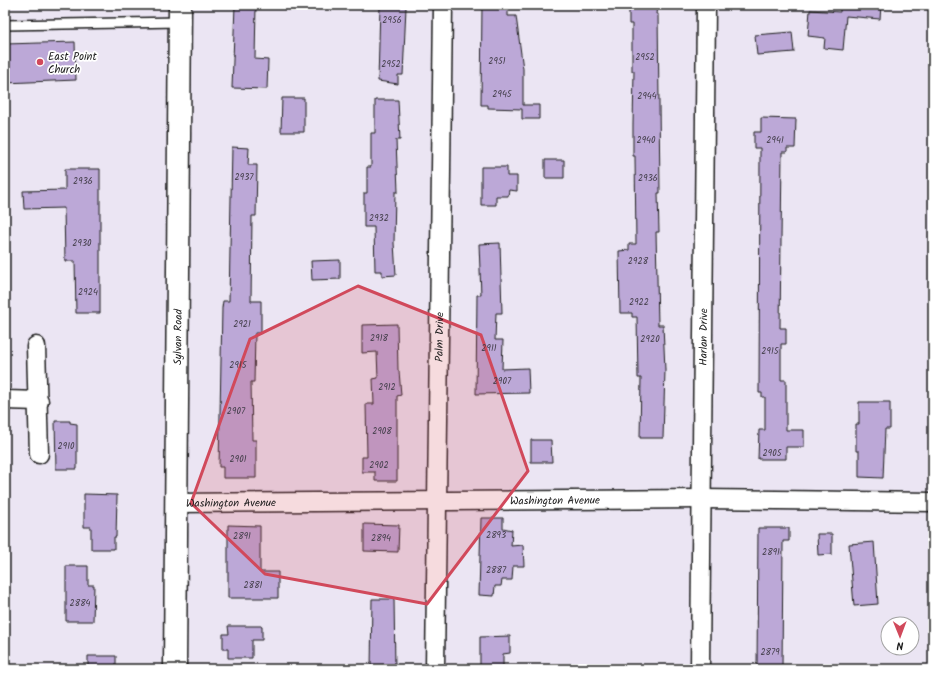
<svg xmlns="http://www.w3.org/2000/svg" width="938" height="674" viewBox="0 0 938 674" font-family="Kalam,sans-serif">
  <rect width="100%" height="100%" fill="#ebe5f3"/>
  <filter id="ink" filterUnits="userSpaceOnUse"><feTurbulence type="fractalNoise" baseFrequency=".025" numOctaves="2"/><feDisplacementMap in="SourceGraphic" scale="8" xChannelSelector="R" yChannelSelector="G"/><feConvolveMatrix kernelMatrix="1 2 1 2 8 2 1 2 1" color-interpolation-filters="sRGB"/></filter>
  <g filter="url(#ink)">
    <path fill="#bca8d7" stroke="#1c1c1c" d="M 235,5 L 256,5 L 255,59 L 268,60 L 267,89 L 232,88 Z
      M 482,5 L 508,5 L 508,16 L 516,16 L 523,69 L 523,105 L 539,105 L 539,119 L 522,119 L 522,109 L 488,108 L 488,105 L 481,105 Z
      M 635,5 L 657,5 L 656,14 L 658,14 L 660,193 L 658,193 L 659,232 L 656,232 L 658,325 L 663,325 L 665,370 L 663,438 L 640,438 L 641,378 L 638,378 L 637,317 L 632,317 L 632,313 L 620,313 L 619,251 L 629,250 L 629,244 L 636,244 L 635,156 L 633,156 L 633,125 L 634,71 L 632,71 L 632,24 L 629,24 L 629,9 L 635,9 Z
      M 840,5 L 881,5 L 880,19 L 846,16 L 843,50 L 824,48 L 825,38 L 808,36 L 810,10 L 840,12 Z
      M 380,6 L 406,7 L 403,75 L 398,75 L 398,84 L 378,81 Z
      M 792,32 L 794,52 L 757,55 L 755,35 Z
      M 75,42 L 76,80 L 5,83 L 5,44 Z
      M 282,98 L 304,98 L 304,132 L 281,132 Z
      M 375,100 L 398,100 L 400,140 L 396,140 L 398,192 L 395,192 L 394,243 L 396,275 L 382,276 L 382,271 L 375,271 L 374,227 L 364,227 L 364,193 L 367,193 L 367,167 L 371,167 L 371,133 L 375,133 Z
      M 761,118 L 796,119 L 795,148 L 787,148 L 787,152 L 782,152 L 780,328 L 786,328 L 786,344 L 781,344 L 781,380 L 786,380 L 786,430 L 804,430 L 804,447 L 786,447 L 786,459 L 758,459 L 759,430 L 765,430 L 765,397 L 762,397 L 762,393 L 759,393 L 760,155 L 760,148 L 754,148 L 754,132 L 761,132 Z
      M 232,147 L 249,148 L 248,165 L 257,165 L 256,216 L 252,216 L 251,301 L 261,301 L 261,333 L 255,333 L 254,382 L 251,382 L 252,440 L 256,440 L 256,478 L 223,478 L 223,467 L 219,467 L 222,308 L 223,301 L 229,301 Z
      M 545,160 L 564,160 L 564,178 L 545,178 Z
      M 481,167 L 507,167 L 507,176 L 517,176 L 517,191 L 509,190 L 508,196 L 496,196 L 496,205 L 481,205 Z
      M 65,169 L 100,169 L 100,313 L 76,313 L 75,261 L 65,261 L 64,208 L 24,209 L 23,191 L 65,190 Z
      M 500,243 L 502,313 L 496,313 L 495,340 L 503,340 L 502,369 L 528,368 L 529,393 L 476,394 L 477,295 L 481,295 L 479,244 Z
      M 340,260 L 340,279 L 312,280 L 311,261 Z
      M 397,324 L 398,371 L 399,371 L 401,395 L 397,396 L 397,481 L 375,481 L 375,472 L 362,472 L 362,457 L 367,457 L 366,404 L 374,404 L 373,379 L 378,378 L 377,352 L 362,353 L 362,325 Z
      M 859,402 L 890,402 L 890,429 L 885,429 L 883,478 L 859,477 L 859,451 L 856,451 L 856,424 L 859,424 Z
      M 55,421 L 70,421 L 70,423 L 77,424 L 77,469 L 56,469 Z
      M 531,440 L 551,440 L 552,462 L 531,462 Z
      M 84,494 L 117,495 L 116,537 L 114,537 L 114,549 L 91,549 L 91,527 L 84,527 Z
      M 481,518 L 503,518 L 503,528 L 512,530 L 511,546 L 523,545 L 524,566 L 513,566 L 512,580 L 502,580 L 501,586 L 495,586 L 494,596 L 479,595 Z
      M 364,524 L 399,525 L 398,552 L 364,551 Z
      M 228,525 L 260,526 L 260,572 L 278,572 L 278,598 L 228,598 Z
      M 758,528 L 789,528 L 789,541 L 783,541 L 782,669 L 757,669 Z
      M 817,534 L 832,534 L 832,554 L 818,555 Z
      M 874,542 L 878,604 L 854,606 L 849,544 Z
      M 66,566 L 88,566 L 88,585 L 94,585 L 93,621 L 66,621 Z
      M 372,599 L 394,599 L 395,669 L 371,669 Z
      M 228,626 L 262,626 L 262,640 L 252,640 L 252,658 L 228,658 L 228,649 L 223,649 L 223,634 L 229,634 Z
      M 510,636 L 510,653 L 503,654 L 503,669 L 480,669 L 480,637 Z
      M 88,656 L 116,656 L 116,669 L 88,669 Z"/>
    <g fill="none" stroke-linecap="round" stroke-linejoin="round">
      <defs>
        <path id="service" d="M 5,25 L 180,22"/>
        <g id="minor">
          <path d="M 36,346 L 39,454"/>
          <path d="M 5,400 L 39,401"/>
          <path id="s1" d="M 176,503 L 702,499 L 933,502"/>
          <path id="s2" d="M 435,669 L 443,5"/>
          <path id="s3" d="M 700,669 L 706,5"/>
        </g>
        <g id="secondary">
          <path id="s4" d="M 175,669 L 180,5"/>
        </g>
      </defs>
      <use href="#service" stroke="#1c1c1c" stroke-width="12"/>
      <use href="#minor" stroke="#1c1c1c" stroke-width="21"/>
      <use href="#secondary" stroke="#1c1c1c" stroke-width="25"/>
      <use href="#service" stroke="#fff" stroke-width="9"/>
      <use href="#minor" stroke="#fff" stroke-width="18"/>
      <use href="#secondary" stroke="#fff" stroke-width="22"/>
    </g>
  </g>
  <path fill="#d1495b" fill-opacity="0.2" stroke="#d1495b" stroke-width="3" stroke-linejoin="round" d="M 358,286 L 481,335 L 528,471 L 427,604 L 265,574 L 191,503 L 250,339 Z"/>
  <circle fill="#d1495b" stroke="#fff" stroke-width="1.5" cx="40" cy="62" r="4"/>
  <g text-anchor="middle" stroke-width="3.5" stroke-linejoin="round" paint-order="stroke">
    <g font-size="9" fill="#443f4b">
      <text x="392" y="23">2956</text>
      <text x="645" y="60">2952</text>
      <text x="497" y="64">2951</text>
      <text x="391" y="67">2952</text>
      <text x="502" y="97">2945</text>
      <text x="647" y="99">2944</text>
      <text x="646" y="143">2940</text>
      <text x="775" y="143">2941</text>
      <text x="244" y="180">2937</text>
      <text x="648" y="181">2936</text>
      <text x="83" y="184">2936</text>
      <text x="379" y="221">2932</text>
      <text x="82" y="246">2930</text>
      <text x="638" y="264">2928</text>
      <text x="88" y="295">2924</text>
      <text x="639" y="305">2922</text>
      <text x="242" y="327">2921</text>
      <text x="379" y="341">2918</text>
      <text x="650" y="342">2920</text>
      <text x="489" y="351">2911</text>
      <text x="770" y="354">2915</text>
      <text x="238" y="368">2915</text>
      <text x="502" y="384">2907</text>
      <text x="387" y="390">2912</text>
      <text x="236" y="414">2907</text>
      <text x="382" y="434">2908</text>
      <text x="66" y="449">2910</text>
      <text x="772" y="456">2905</text>
      <text x="238" y="462">2901</text>
      <text x="379" y="468">2902</text>
      <text x="496" y="538">2893</text>
      <text x="242" y="539">2891</text>
      <text x="381" y="541">2894</text>
      <text x="771" y="555">2891</text>
      <text x="496" y="573">2887</text>
      <text x="253" y="588">2881</text>
      <text x="80" y="606">2884</text>
      <text x="770" y="655">2879</text>
    </g>
    <g font-size="11" fill="#1c1c1c" stroke="#fff" text-anchor="start">
      <text x="48" y="60">East Point<tspan x="48" dy="13">Church</tspan></text>
    </g>
    <g font-size="11" fill="#1c1c1c" stroke="#fff">
      <text dy="4" stroke="none"><textPath href="#s4" startOffset="332">Sylvan Road</textPath></text>
      <text dy="4" stroke="none"><textPath href="#s2" startOffset="332">Palm Drive</textPath></text>
      <text dy="4" stroke="none"><textPath href="#s3" startOffset="332">Harlan Drive</textPath></text>
      <text dy="4" stroke="none"><textPath href="#s1" startOffset="379">Washington Avenue</textPath></text>
      <text dy="4" stroke="none"><textPath href="#s1" startOffset="55">Washington Avenue</textPath></text>
    </g>
  </g>
  <rect width="938" height="674" fill="none" stroke="#fff" stroke-width="20"/>
  <rect x="10" y="10" width="918" height="654" fill="none" stroke="#1c1c1c" stroke-width="1.5" filter="url(#ink)"/>
  <g transform="translate(900 636) rotate(179)"><circle r="19" fill="#ffffff" stroke="#a4a4a4"/>
  <path d="M0-3L7 15L0 10L-7 15Z" fill="#d1495b"/>
  <text y="-6" font-size="11" font-weight="bold" text-anchor="middle" fill="#1c1c1c">N</text>
  </g>
</svg>
